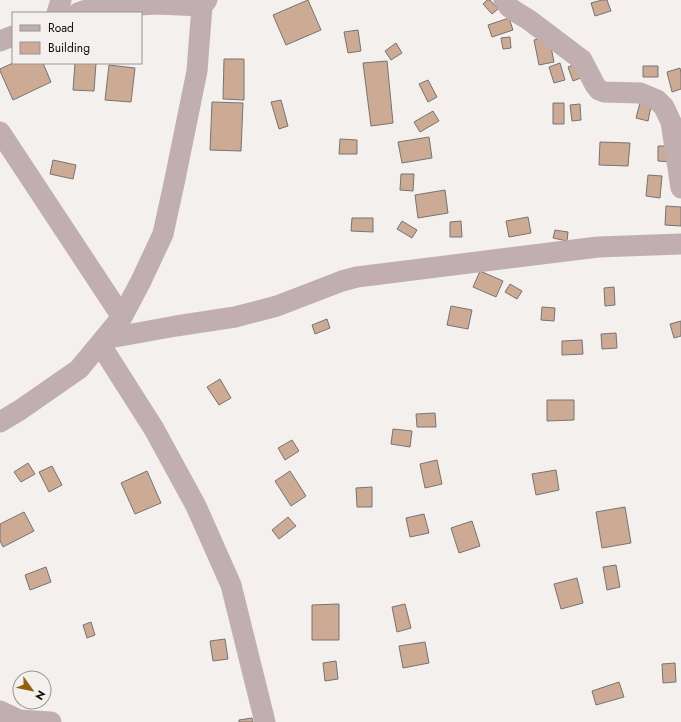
<svg xmlns="http://www.w3.org/2000/svg" width="681" height="722" viewBox="0 0 681 722" font-family="Jost,sans-serif">
  <rect width="100%" height="100%" fill="#f3f0ee"/>
  <path fill="#ccaa94" stroke="#767472" d="M 308,0 L 321,30 L 286,45 L 273,15 Z
    M 487,0 L 490,0 L 498,9 L 492,14 L 483,4 Z
    M 602,0 L 607,0 L 611,11 L 595,16 L 591,3 Z
    M 509,18 L 513,30 L 492,37 L 488,25 Z
    M 358,30 L 361,51 L 348,53 L 344,32 Z
    M 510,37 L 511,48 L 503,49 L 501,38 Z
    M 549,37 L 554,62 L 539,65 L 534,40 Z
    M 396,43 L 402,53 L 391,60 L 385,51 Z
    M 224,59 L 244,59 L 244,100 L 223,99 Z
    M 387,61 L 393,123 L 371,126 L 363,63 Z
    M 581,62 L 586,76 L 573,81 L 568,67 Z
    M 13,63 L 43,63 L 51,82 L 13,100 L 0,71 L 0,69 Z
    M 75,63 L 96,63 L 94,91 L 73,90 Z
    M 560,63 L 565,80 L 554,83 L 549,67 Z
    M 109,65 L 135,68 L 131,102 L 105,100 Z
    M 643,66 L 658,66 L 658,77 L 643,77 Z
    M 680,68 L 681,73 L 681,89 L 672,92 L 667,72 Z
    M 428,80 L 437,97 L 428,102 L 419,84 Z
    M 641,99 L 652,102 L 648,121 L 636,118 Z
    M 281,100 L 288,126 L 279,129 L 271,102 Z
    M 212,102 L 243,103 L 241,151 L 210,150 Z
    M 553,103 L 564,103 L 564,124 L 553,124 Z
    M 580,104 L 581,120 L 572,121 L 570,105 Z
    M 433,111 L 439,121 L 420,132 L 414,122 Z
    M 429,137 L 432,158 L 402,163 L 398,142 Z
    M 340,139 L 357,140 L 357,154 L 339,154 Z
    M 600,142 L 630,143 L 628,166 L 599,165 Z
    M 658,146 L 670,146 L 670,162 L 658,161 Z
    M 53,160 L 76,165 L 73,179 L 50,174 Z
    M 401,174 L 414,174 L 413,191 L 400,190 Z
    M 648,175 L 662,176 L 660,198 L 646,196 Z
    M 445,190 L 448,213 L 418,218 L 415,195 Z
    M 666,206 L 681,207 L 681,226 L 665,225 Z
    M 528,217 L 531,233 L 509,237 L 506,221 Z
    M 352,218 L 373,218 L 373,232 L 351,231 Z
    M 402,221 L 417,230 L 412,238 L 397,229 Z
    M 461,221 L 462,237 L 450,237 L 450,222 Z
    M 555,230 L 568,232 L 567,241 L 553,238 Z
    M 480,271 L 503,281 L 496,297 L 473,287 Z
    M 510,284 L 522,291 L 517,299 L 505,292 Z
    M 614,287 L 615,305 L 605,306 L 604,288 Z
    M 451,306 L 472,310 L 468,329 L 447,325 Z
    M 542,307 L 555,308 L 554,321 L 541,320 Z
    M 327,319 L 330,328 L 315,334 L 312,325 Z
    M 681,321 L 681,336 L 674,338 L 670,324 Z
    M 616,333 L 617,348 L 602,349 L 601,334 Z
    M 582,340 L 583,354 L 562,355 L 562,341 Z
    M 220,379 L 231,398 L 219,405 L 207,387 Z
    M 547,400 L 574,400 L 574,420 L 547,421 Z
    M 435,413 L 436,427 L 417,427 L 416,414 Z
    M 393,429 L 412,431 L 410,447 L 391,444 Z
    M 292,440 L 299,451 L 285,460 L 278,448 Z
    M 437,460 L 442,484 L 425,488 L 420,464 Z
    M 28,463 L 35,474 L 21,482 L 14,472 Z
    M 52,466 L 62,485 L 49,492 L 39,472 Z
    M 556,470 L 559,490 L 536,495 L 532,474 Z
    M 147,471 L 161,503 L 135,514 L 121,483 Z
    M 290,471 L 306,496 L 291,506 L 275,481 Z
    M 372,487 L 372,507 L 357,507 L 356,488 Z
    M 625,507 L 631,543 L 602,548 L 596,512 Z
    M 24,512 L 34,531 L 3,547 L 0,541 L 0,524 Z
    M 424,514 L 429,533 L 410,537 L 406,518 Z
    M 288,517 L 296,526 L 279,539 L 272,530 Z
    M 472,521 L 480,546 L 459,553 L 451,528 Z
    M 616,565 L 620,587 L 607,590 L 603,567 Z
    M 46,567 L 51,582 L 30,590 L 25,575 Z
    M 577,578 L 583,603 L 561,609 L 554,584 Z
    M 339,604 L 339,640 L 312,640 L 312,605 Z
    M 405,604 L 411,628 L 397,632 L 392,607 Z
    M 91,622 L 95,635 L 87,638 L 83,625 Z
    M 225,639 L 228,659 L 213,661 L 210,641 Z
    M 425,642 L 429,663 L 403,668 L 399,646 Z
    M 336,661 L 338,679 L 325,681 L 323,663 Z
    M 675,663 L 676,682 L 663,683 L 662,664 Z
    M 619,682 L 624,697 L 596,705 L 592,691 Z
    M 252,718 L 253,722 L 239,722 L 239,720 Z"/>
  <g fill="none" stroke-linecap="round" stroke-linejoin="round">
    <path stroke="#c1aeb0" stroke-width="21" d="M 504,0 L 509,7 L 516,12 L 529,20 L 582,60 L 595,85 L 599,90 L 604,92 L 640,93 L 657,100 L 664,107 L 671,122 L 681,188
      M 57,13 L 61,0
      M 78,13 L 92,8 L 157,4 L 202,6
      M 0,41 L 13,36
      M 0,132 L 122,317
      M 104,339 L 176,326 L 235,317 L 277,306 L 342,281 L 357,277 L 598,247 L 681,244
      M 100,344 L 154,429 L 196,506 L 231,585 L 265,722
      M 0,422 L 20,410 L 79,369 L 122,317 L 141,281 L 163,234 L 175,179 L 197,71 L 202,6 L 207,0
      M 0,711 L 19,720 L 51,722"/>
  </g>
  <rect x="12" y="12" width="130" height="52" fill="#f3f0ee" stroke="#979593"/>
  <rect x="20" y="25" width="20" height="6" fill="#c1aeb0" stroke="#979593"/>
  <text x="48" y="32" font-size="12" fill="#0d0c0b">Road</text>
  <rect x="20" y="42" width="20" height="12" fill="#ccaa94" stroke="#979593"/>
  <text x="48" y="52" font-size="12" fill="#0d0c0b">Building</text>
  <g transform="translate(32 690) rotate(123)"><circle r="19" fill="#f3f0ee" stroke="#979593"/>
  <path d="M0-3L7 15L0 10L-7 15Z" fill="#91620e"/>
  <text y="-6" font-size="11" font-weight="bold" text-anchor="middle" fill="#0d0c0b">N</text>
  </g>
</svg>
